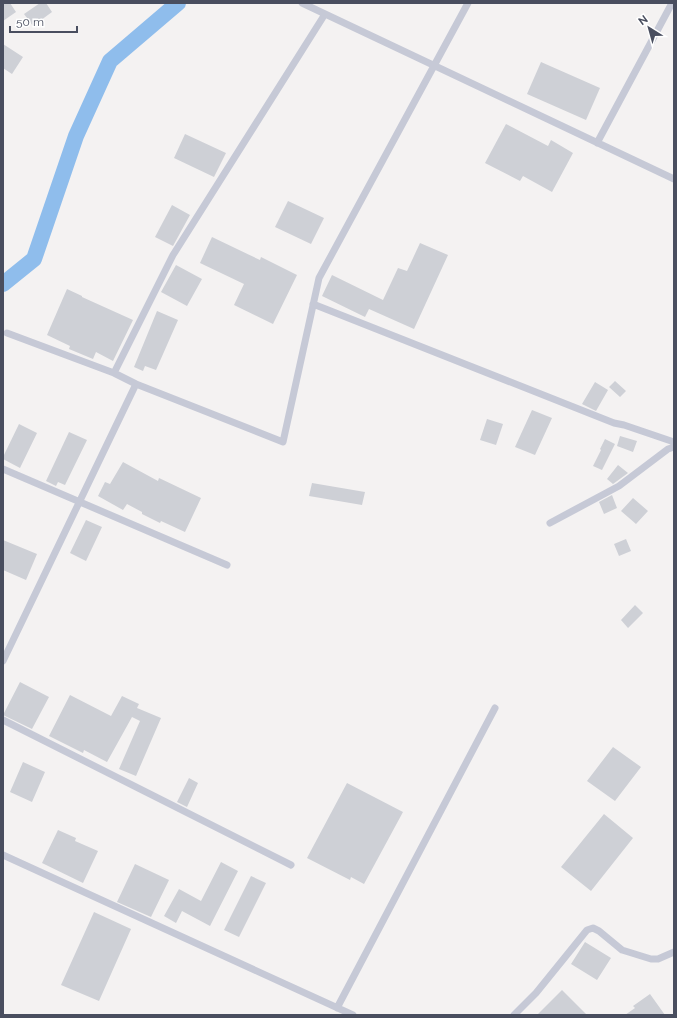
<svg xmlns="http://www.w3.org/2000/svg" width="677" height="1018" viewBox="0 0 677 1018" font-family="Raleway,sans-serif">
  <rect width="100%" height="100%" fill="#f4f2f2"/>
  <g fill="none" stroke-linecap="round" stroke-linejoin="round">
    <path stroke="#8fbdec" stroke-width="16" d="M 3,284 L 34,259 L 76,136 L 110,61 L 178,3"/>
  </g>
  <path fill="#ced0d6" d="M 3,3 L 10,3 L 16,12 L 3,21 Z
    M 40,3 L 46,3 L 52,12 L 33,26 L 24,14 Z
    M 3,44 L 23,57 L 12,74 L 3,68 Z
    M 541,62 L 600,88 L 586,120 L 527,94 Z
    M 506,124 L 548,146 L 551,140 L 573,153 L 552,192 L 523,176 L 520,181 L 485,163 Z
    M 185,134 L 226,153 L 214,177 L 174,158 Z
    M 288,201 L 324,218 L 311,244 L 275,227 Z
    M 172,205 L 190,215 L 173,246 L 155,237 Z
    M 212,237 L 260,260 L 261,257 L 297,275 L 273,324 L 234,305 L 244,284 L 200,263 Z
    M 420,243 L 448,255 L 414,329 L 369,309 L 365,317 L 322,296 L 332,275 L 383,300 L 398,268 L 407,271 Z
    M 176,265 L 202,279 L 187,306 L 161,292 Z
    M 67,289 L 82,296 L 82,297 L 133,320 L 113,361 L 96,352 L 93,359 L 69,349 L 70,346 L 47,335 Z
    M 157,311 L 178,320 L 156,370 L 145,366 L 143,371 L 134,367 Z
    M 615,381 L 626,391 L 620,397 L 609,387 Z
    M 595,382 L 608,390 L 596,411 L 582,404 Z
    M 532,410 L 552,418 L 535,455 L 515,447 Z
    M 487,419 L 503,424 L 496,445 L 480,440 Z
    M 19,424 L 37,433 L 20,468 L 3,459 L 3,457 Z
    M 69,432 L 87,440 L 65,485 L 58,482 L 56,486 L 46,481 Z
    M 620,436 L 637,441 L 633,452 L 617,446 Z
    M 605,439 L 615,444 L 602,470 L 593,466 L 601,450 L 600,449 Z
    M 123,462 L 158,481 L 159,478 L 201,498 L 185,532 L 161,521 L 160,523 L 142,514 L 142,512 L 127,504 L 123,510 L 98,496 L 105,482 L 110,484 Z
    M 618,465 L 628,473 L 613,484 L 607,479 Z
    M 312,483 L 365,492 L 362,505 L 309,496 Z
    M 612,495 L 617,508 L 604,514 L 599,502 Z
    M 633,498 L 648,511 L 636,524 L 621,511 Z
    M 86,520 L 102,527 L 86,561 L 70,553 Z
    M 626,539 L 631,551 L 619,556 L 614,544 Z
    M 3,540 L 37,554 L 26,580 L 3,570 Z
    M 635,605 L 643,613 L 628,628 L 621,620 Z
    M 20,682 L 49,697 L 32,729 L 3,715 Z
    M 70,695 L 111,716 L 122,696 L 139,704 L 137,708 L 161,718 L 136,776 L 119,769 L 140,721 L 132,717 L 107,762 L 84,750 L 83,753 L 49,736 Z
    M 613,747 L 641,767 L 615,801 L 587,781 Z
    M 23,762 L 45,772 L 32,802 L 10,792 Z
    M 189,778 L 198,783 L 187,807 L 177,802 Z
    M 347,783 L 403,812 L 364,884 L 351,877 L 350,880 L 307,858 Z
    M 604,814 L 633,838 L 591,891 L 561,867 Z
    M 58,830 L 76,838 L 75,841 L 98,851 L 83,883 L 42,863 Z
    M 221,862 L 238,871 L 210,926 L 182,911 L 176,923 L 164,916 L 179,889 L 201,901 Z
    M 135,864 L 169,880 L 151,917 L 117,902 Z
    M 251,876 L 266,883 L 239,937 L 224,930 Z
    M 94,912 L 131,929 L 99,1001 L 61,985 Z
    M 585,942 L 611,958 L 597,980 L 571,964 Z
    M 562,990 L 587,1015 L 537,1015 Z
    M 650,994 L 665,1015 L 625,1015 L 635,1008 L 633,1006 Z"/>
  <g fill="none" stroke-linecap="round" stroke-linejoin="round">
    <path stroke="#c6c9d6" stroke-width="7" d="M 302,3 L 674,179
      M 597,143 L 672,3
      M 313,304 L 614,423 L 624,425 L 674,442
      M 7,333 L 114,373 L 136,384 L 283,442 L 319,278 L 468,3
      M 114,373 L 173,255 L 325,14
      M 3,469 L 227,565
      M 550,523 L 619,486 L 668,449 L 674,447
      M 3,661 L 136,384
      M 3,720 L 291,865
      M 3,855 L 353,1015
      M 337,1008 L 495,708
      M 514,1015 L 536,993 L 587,930 L 593,928 L 599,931 L 622,950 L 651,959 L 658,959 L 674,952"/>
  </g>
  <rect width="677" height="1018" fill="none" stroke="#494e5f" stroke-width="8"/>
  <g transform="translate(649 28) rotate(323)" stroke="#ffffff" stroke-width="3" paint-order="stroke">
  <path d="M0-3L7 15L0 10L-7 15Z" fill="#494e5f"/>
  <text y="-6" font-size="11" font-weight="bold" text-anchor="middle" fill="#494e5f">N</text>
  </g>
  <path d="M10 26v6h67v-6" fill="none" stroke="#494e5f" stroke-width="2"/>
  <text x="16" y="26" font-size="12" fill="#494e5f" stroke="#ffffff" stroke-width="3" paint-order="stroke">50 m</text>
</svg>
